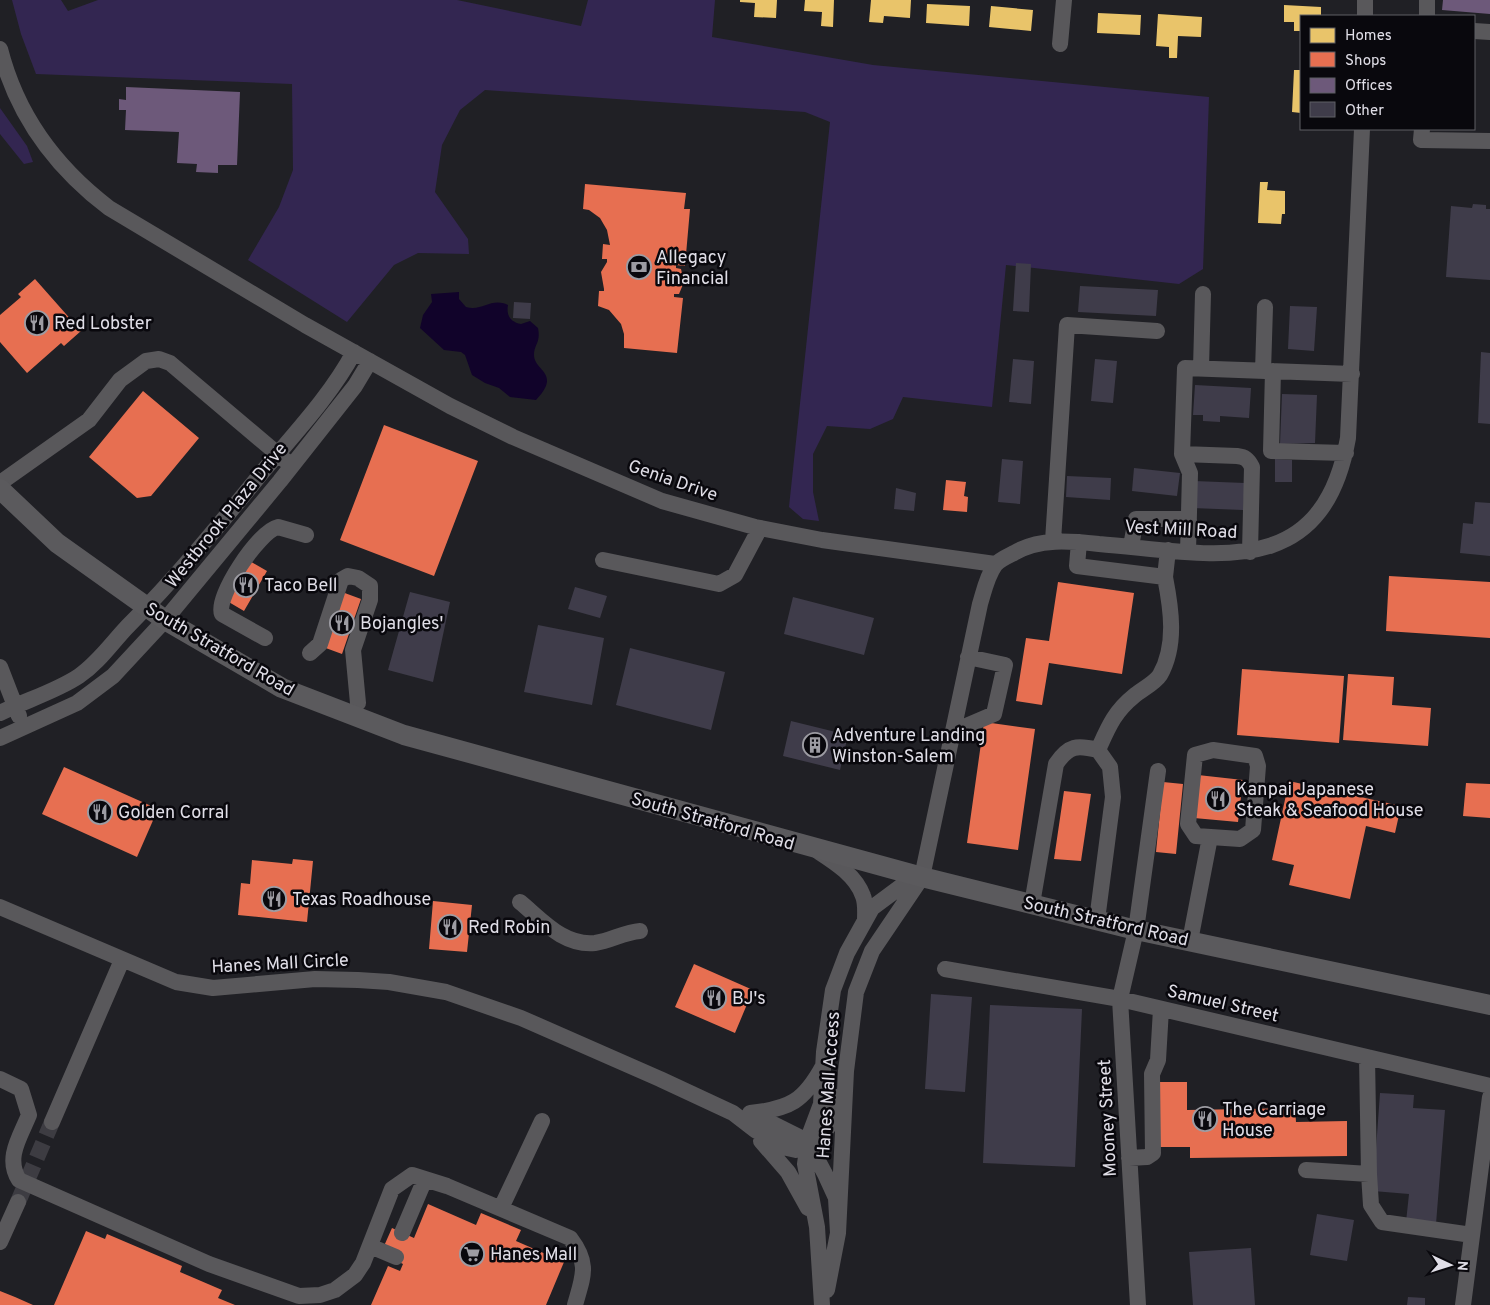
<svg xmlns="http://www.w3.org/2000/svg" width="1490" height="1305" viewBox="0 0 1490 1305" font-family="Overpass,sans-serif">
  <rect width="100%" height="100%" fill="#202025"/>
  <path fill="#332651" d="M 12,0 L 61,0 L 68,11 L 98,0 L 457,0 L 581,26 L 588,0 L 715,0 L 712,37 L 873,65 L 1209,97 L 1203,269 L 1179,284 L 1006,265 L 992,407 L 903,397 L 893,419 L 870,429 L 827,426 L 813,454 L 813,492 L 819,521 L 803,519 L 789,507 L 830,122 L 805,112 L 485,90 L 460,110 L 442,145 L 435,192 L 468,239 L 469,254 L 418,253 L 394,265 L 347,322 L 248,260 L 279,207 L 293,170 L 292,84 L 36,74 L 21,34 Z
    M 0,108 L 27,146 L 33,162 L 24,164 L 0,134 Z"/>
  <path fill="#11032a" d="M 459,292 L 459,299 L 466,307 C 482,312 491,297 508,305 C 506,316 511,322 521,324 L 530,321 L 538,328 C 541,343 534,344 534,355 C 534,371 562,373 536,400 L 510,397 L 499,388 L 485,383 L 472,375 L 465,355 L 461,352 L 444,350 L 420,328 L 423,315 L 432,302 L 431,294 Z"/>
  <path fill="#e9c46a" d="M 740,0 L 777,0 L 776,18 L 754,17 L 755,3 L 740,2 Z
    M 805,0 L 834,0 L 833,27 L 821,26 L 822,12 L 804,11 Z
    M 871,0 L 911,0 L 910,18 L 884,16 L 883,23 L 869,22 Z
    M 927,4 L 970,6 L 969,26 L 926,23 Z
    M 1284,5 L 1321,7 L 1321,16 L 1301,16 L 1301,31 L 1294,31 L 1294,22 L 1284,22 Z
    M 991,6 L 1033,10 L 1031,31 L 989,27 Z
    M 1098,13 L 1141,15 L 1140,35 L 1097,33 Z
    M 1158,14 L 1202,17 L 1201,37 L 1178,36 L 1177,58 L 1169,58 L 1169,47 L 1156,46 Z
    M 1294,70 L 1301,70 L 1301,113 L 1292,112 Z
    M 1260,182 L 1268,182 L 1267,190 L 1285,191 L 1285,214 L 1282,214 L 1281,224 L 1258,223 Z"/>
  <path fill="#e76f51" d="M 585,184 L 686,193 L 684,209 L 690,209 L 685,266 L 676,265 L 676,268 L 681,269 L 684,282 L 679,294 L 674,294 L 674,297 L 683,298 L 677,353 L 624,348 L 624,334 L 621,324 L 609,310 L 598,306 L 599,291 L 604,291 L 604,289 L 601,272 L 607,262 L 607,259 L 602,259 L 603,244 L 610,245 L 607,230 L 600,218 L 589,210 L 583,209 Z
    M 35,279 L 81,331 L 64,346 L 61,343 L 27,373 L 0,342 L 0,315 L 21,297 L 18,294 Z
    M 143,391 L 199,438 L 151,496 L 137,498 L 89,457 Z
    M 384,425 L 478,461 L 434,576 L 340,540 Z
    M 946,480 L 966,482 L 964,496 L 968,497 L 967,512 L 943,510 Z
    M 248,560 L 267,571 L 244,611 L 227,601 Z
    M 1389,576 L 1490,582 L 1490,638 L 1386,631 Z
    M 1058,582 L 1134,593 L 1122,674 L 1049,663 L 1042,705 L 1016,701 L 1026,638 L 1049,641 Z
    M 342,592 L 361,599 L 342,654 L 323,647 Z
    M 1242,669 L 1344,676 L 1339,743 L 1237,735 Z
    M 1348,674 L 1394,677 L 1392,705 L 1431,708 L 1428,746 L 1343,740 Z
    M 984,722 L 1035,729 L 1018,850 L 967,843 Z
    M 64,767 L 158,809 L 137,857 L 42,814 Z
    M 1198,775 L 1243,780 L 1238,822 L 1194,818 Z
    M 1289,781 L 1401,806 L 1395,833 L 1366,826 L 1350,899 L 1289,885 L 1294,865 L 1272,860 Z
    M 1163,782 L 1183,784 L 1176,854 L 1156,852 Z
    M 1466,783 L 1490,784 L 1490,818 L 1463,816 Z
    M 1064,791 L 1091,794 L 1081,861 L 1054,859 Z
    M 293,859 L 313,861 L 307,922 L 238,915 L 241,883 L 250,884 L 252,860 L 292,864 Z
    M 433,901 L 472,905 L 467,952 L 429,949 Z
    M 694,964 L 753,990 L 735,1033 L 675,1007 Z
    M 1158,1082 L 1187,1082 L 1187,1110 L 1295,1108 L 1296,1122 L 1347,1121 L 1347,1156 L 1190,1158 L 1190,1147 L 1159,1147 Z
    M 428,1204 L 476,1225 L 481,1213 L 521,1230 L 516,1241 L 564,1262 L 546,1305 L 371,1305 L 388,1266 L 400,1271 L 403,1264 L 395,1260 L 384,1246 L 392,1228 L 414,1238 Z
    M 86,1231 L 105,1239 L 107,1234 L 182,1266 L 180,1272 L 222,1290 L 218,1298 L 235,1305 L 54,1305 Z
    M 0,1291 L 15,1297 L 33,1305 L 0,1305 Z"/>
  <path fill="#6d597a" d="M 1443,0 L 1490,0 L 1490,14 L 1442,10 Z
    M 126,87 L 240,92 L 237,165 L 218,165 L 218,173 L 196,172 L 197,164 L 177,163 L 179,132 L 125,130 L 126,110 L 119,110 L 119,99 L 126,100 Z"/>
  <path fill="#3f3c4a" d="M 1473,204 L 1486,205 L 1486,209 L 1490,209 L 1490,280 L 1446,277 L 1451,206 L 1472,208 Z
    M 1016,263 L 1031,264 L 1029,312 L 1013,311 Z
    M 1080,286 L 1158,290 L 1156,316 L 1078,312 Z
    M 514,302 L 531,303 L 530,319 L 513,318 Z
    M 1290,306 L 1317,307 L 1314,351 L 1288,349 Z
    M 1481,352 L 1490,353 L 1490,424 L 1478,423 Z
    M 1013,359 L 1034,361 L 1031,404 L 1009,402 Z
    M 1095,359 L 1117,361 L 1113,403 L 1091,401 Z
    M 1195,385 L 1251,388 L 1249,418 L 1220,416 L 1220,422 L 1203,421 L 1203,415 L 1193,415 Z
    M 1282,394 L 1317,395 L 1315,443 L 1280,444 Z
    M 1002,459 L 1023,461 L 1020,504 L 998,502 Z
    M 1275,459 L 1292,460 L 1292,482 L 1275,482 Z
    M 1134,468 L 1180,473 L 1177,496 L 1132,491 Z
    M 1067,476 L 1111,478 L 1110,500 L 1066,497 Z
    M 1194,481 L 1245,483 L 1243,510 L 1192,508 Z
    M 896,488 L 916,493 L 914,511 L 894,509 Z
    M 1475,502 L 1490,503 L 1490,556 L 1460,553 L 1463,523 L 1473,524 Z
    M 575,587 L 607,596 L 600,618 L 568,609 Z
    M 410,592 L 450,602 L 433,682 L 388,670 Z
    M 793,597 L 874,618 L 864,655 L 784,634 Z
    M 538,625 L 604,638 L 592,705 L 524,692 Z
    M 630,648 L 725,672 L 711,730 L 616,705 Z
    M 791,721 L 848,735 L 840,770 L 783,756 Z
    M 931,994 L 972,997 L 965,1092 L 925,1089 Z
    M 990,1005 L 1082,1009 L 1075,1167 L 983,1163 Z
    M 1380,1093 L 1414,1095 L 1413,1108 L 1445,1110 L 1436,1224 L 1406,1222 L 1409,1194 L 1373,1191 Z
    M 1317,1214 L 1354,1220 L 1347,1261 L 1310,1255 Z
    M 1251,1248 L 1255,1305 L 1193,1305 L 1189,1252 Z
    M 1408,1297 L 1425,1298 L 1425,1305 L 1407,1305 Z"/>
  <g fill="none" stroke-linecap="round" stroke-linejoin="round">
    <path stroke="#3d3c42" stroke-width="16" stroke-dasharray="16 8" stroke-linecap="butt" d="M 18,1202 L 52,1122"/>
    <path stroke="#59585b" stroke-width="16" d="M 1365,16 L 1365,0
      M 1427,16 L 1427,0
      M 1474,31 L 1490,32
      M 1060,44 L 1064,0
      M 0,49 C 17,116 55,167 109,208 L 305,325 L 450,406 L 513,437 L 662,501 L 755,527 L 822,540 L 995,564
      M 1422,129 L 1421,140 L 1490,141
      M 1201,368 L 1203,294
      M 1263,371 L 1265,307
      M 1273,371 L 1271,451 L 1346,453
      M 1182,454 L 1237,456 C 1245,457 1248,459 1252,467 L 1250,552
      M 0,483 L 89,420 L 120,380 L 146,361 L 159,359 L 170,363 L 286,461
      M 1053,541 L 1067,325 L 1157,331
      M 1079,542 L 1077,566 L 1165,577 L 1168,550
      M 1131,546 L 1136,519 L 1189,519
      M 1188,552 L 1190,473 L 1182,454 L 1185,368 L 1352,374
      M 603,560 L 719,584 L 735,575 L 760,528
      M 265,638 L 222,614 C 215,597 259,531 278,527 L 306,535
      M 310,653 L 320,644 L 341,580 L 348,576 L 358,578 L 370,586 L 370,600 L 353,650 L 358,703
      M 0,667 L 19,716
      M 0,713 C 24,701 57,691 79,676 C 98,663 111,644 127,627 C 176,578 220,524 264,470 C 295,433 331,395 354,352
      M 952,732 L 994,714 L 1005,665 L 968,657
      M 0,738 L 77,703 L 113,676 L 165,620 L 280,481 L 355,386 L 370,361
      M 1098,750 C 1108,728 1114,712 1134,696 C 1141,690 1155,683 1160,675 C 1177,645 1171,608 1165,577
      M 1213,750 L 1255,756 L 1258,766 L 1253,830 L 1240,839 L 1196,836 L 1188,824 L 1195,755 Z
      M 819,852 C 836,863 856,876 863,896 C 866,903 865,913 865,920
      M 520,902 C 542,920 563,946 595,943 C 611,941 624,932 640,931
      M 1032,904 L 1056,764 C 1069,745 1077,745 1098,750 L 1110,767 L 1113,797 L 1097,920
      M 0,907 L 176,982 L 213,988 L 315,979 L 358,980 L 389,982 L 446,992 L 521,1018 L 660,1079 L 733,1113 L 755,1130 L 787,1148 L 796,1150 L 817,1143 L 830,1124 L 841,1095
      M 1190,941 L 1210,837
      M 945,969 L 1120,999 L 1490,1086
      M 1367,1057 L 1369,1174 L 1371,1205 L 1382,1222 L 1472,1235
      M 0,1079 L 21,1089 L 29,1115 C 20,1137 5,1158 19,1180 L 209,1264 L 299,1296 L 320,1295 L 335,1290 L 355,1275 L 363,1263 L 392,1189 L 412,1175 L 447,1186 L 570,1238 C 590,1264 583,1276 575,1305
      M 750,1113 C 790,1109 804,1101 823,1066
      M 751,1113 L 801,1138 L 817,1159 L 825,1174 L 836,1198 L 838,1233 L 827,1290
      M 52,1122 L 122,960
      M 761,1141 L 788,1172 L 808,1208
      M 1129,1158 L 1147,1157 L 1153,1153 L 1152,1074 L 1158,1060 L 1161,1009
      M 1306,1170 L 1369,1174
      M 501,1208 L 542,1121
      M 402,1233 L 425,1179
      M 838,1233 L 846,1071 L 856,992 L 872,951 L 922,877 L 980,604 C 984,591 987,576 995,565 C 999,560 1008,556 1014,553 C 1039,538 1070,541 1099,544 C 1211,553 1322,585 1348,438 L 1362,129
      M 0,1242 L 18,1202
      M 370,1246 L 396,1257
      M 822,1305 L 817,1227 L 805,1164 L 809,1136 L 821,1104 L 824,1052 L 833,990 L 847,953 L 872,908 L 907,882 L 922,877
      M 1138,1305 L 1120,999 L 1136,930 L 1158,771
      M 1463,1305 L 1490,1097"/>
    <path stroke="#5b5a5d" stroke-width="20" d="M 0,489 L 57,543 L 165,620 L 282,688 L 404,735 L 922,877 L 1136,930 L 1490,1005"/>
  </g>
  <defs>
    <symbol id="bank-ring" viewBox="-11 -11 22 22"><circle r="9.5" fill="#09080d" stroke="#9d9ca3" stroke-width="1.5"/><path d="M-6-4H6V4H-6ZM0-2.3a2.3 2.3 0 1 0 0 4.6a2.3 2.3 0 1 0 0-4.6Z" fill="#9d9ca3"/></symbol>
    <symbol id="restaurant-ring" viewBox="-11 -11 22 22"><circle r="9.5" fill="#09080d" stroke="#9d9ca3" stroke-width="1.5"/><path d="M-5-6h1v4h1v-4h1v4h1v-4h1v5L-1.5 .5V6h-2V.5L-5-1ZM5-6V6H3V1.5H1.5Q1.5-4 5-6Z" fill="#9d9ca3"/></symbol>
    <symbol id="building-ring" viewBox="-11 -11 22 22"><circle r="9.5" fill="#09080d" stroke="#9d9ca3" stroke-width="1.5"/><path d="M-4-6H4V6H1V3H-1V6H-4ZM-2.5-4.3h1.7v1.8h-1.7ZM.8-4.3h1.7v1.8H.8ZM-2.5-1h1.7V.8h-1.7ZM.8-1h1.7V.8H.8Z" fill="#9d9ca3"/></symbol>
    <symbol id="supermarket-ring" viewBox="-11 -11 22 22"><circle r="9.5" fill="#09080d" stroke="#9d9ca3" stroke-width="1.5"/><path d="M-6-5.5h2.5l.6 2H6L4.5 2H-2.5L-4.4-4H-6ZM-1.5 3.2a1.3 1.3 0 1 0 .1 0ZM3 3.2a1.3 1.3 0 1 0 .1 0Z" fill="#9d9ca3"/></symbol>
  </defs>
  <g fill-rule="evenodd">
    <use href="#bank-ring" x="625" y="253" width="28" height="28"/>
    <use href="#restaurant-ring" x="23" y="309" width="28" height="28"/>
    <use href="#restaurant-ring" x="232" y="571" width="28" height="28"/>
    <use href="#restaurant-ring" x="328" y="609" width="28" height="28"/>
    <use href="#building-ring" x="801" y="731" width="28" height="28"/>
    <use href="#restaurant-ring" x="1204" y="785" width="28" height="28"/>
    <use href="#restaurant-ring" x="86" y="798" width="28" height="28"/>
    <use href="#restaurant-ring" x="260" y="885" width="28" height="28"/>
    <use href="#restaurant-ring" x="436" y="913" width="28" height="28"/>
    <use href="#restaurant-ring" x="700" y="984" width="28" height="28"/>
    <use href="#restaurant-ring" x="1191" y="1105" width="28" height="28"/>
    <use href="#supermarket-ring" x="458" y="1240" width="28" height="28"/>
  </g>
  <g text-anchor="middle" stroke-width="5" stroke-linejoin="round" paint-order="stroke">
    <g font-size="18" fill="#e0dee7" stroke="#09080d" text-anchor="start">
      <text x="656" y="263">Allegacy<tspan x="656" dy="21">Financial</tspan></text>
      <text x="54" y="329">Red Lobster</text>
      <text x="264" y="591">Taco Bell</text>
      <text x="360" y="629">Bojangles'</text>
      <text x="832" y="741">Adventure Landing<tspan x="832" dy="21">Winston-Salem</tspan></text>
      <text x="1236" y="795">Kanpai Japanese<tspan x="1236" dy="21">Steak &amp; Seafood House</tspan></text>
      <text x="118" y="818">Golden Corral</text>
      <text x="292" y="905">Texas Roadhouse</text>
      <text x="468" y="933">Red Robin</text>
      <text x="732" y="1004">BJ's</text>
      <text x="1222" y="1115">The Carriage<tspan x="1222" dy="21">House</tspan></text>
      <text x="490" y="1260">Hanes Mall</text>
    </g>
    <g font-size="18" fill="#e0dee7" stroke="#09080d">
      <text transform="translate(673 480) rotate(19)" y="6">Genia Drive</text>
      <text transform="translate(226 515) rotate(-51)" y="6">Westbrook Plaza Drive</text>
      <text transform="translate(1181 529) rotate(3)" y="6">Vest Mill Road</text>
      <text transform="translate(220 649) rotate(30)" y="6">South Stratford Road</text>
      <text transform="translate(713 821) rotate(16)" y="6">South Stratford Road</text>
      <text transform="translate(1106 921) rotate(13)" y="6">South Stratford Road</text>
      <text transform="translate(280 963) rotate(-3)" y="6">Hanes Mall Circle</text>
      <text transform="translate(1223 1003) rotate(13)" y="6">Samuel Street</text>
      <text transform="translate(828 1085) rotate(-86)" y="6">Hanes Mall Access</text>
      <text transform="translate(1107 1118) rotate(-93)" y="6">Mooney Street</text>
    </g>
  </g>
  <rect x="1300" y="15" width="175" height="115" fill="#09080d" stroke="#5f5e64"/>
  <rect x="1310" y="28" width="25" height="15" fill="#e9c46a" stroke="#5f5e64"/>
  <text x="1345" y="40" font-size="15" fill="#e0dee7">Homes</text>
  <rect x="1310" y="52" width="25" height="15" fill="#e76f51" stroke="#5f5e64"/>
  <text x="1345" y="65" font-size="15" fill="#e0dee7">Shops</text>
  <rect x="1310" y="78" width="25" height="15" fill="#6d597a" stroke="#5f5e64"/>
  <text x="1345" y="90" font-size="15" fill="#e0dee7">Offices</text>
  <rect x="1310" y="102" width="25" height="15" fill="#3f3c4a" stroke="#5f5e64"/>
  <text x="1345" y="115" font-size="15" fill="#e0dee7">Other</text>
  <g transform="translate(1450 1265) rotate(94)" stroke="#09080d" stroke-width="4" paint-order="stroke">
  <path d="M0-4L9 19L0 12L-9 19Z" fill="#e0dee7"/>
  <text y="-8" font-size="14" font-weight="bold" text-anchor="middle" fill="#e0dee7">N</text>
  </g>
</svg>
